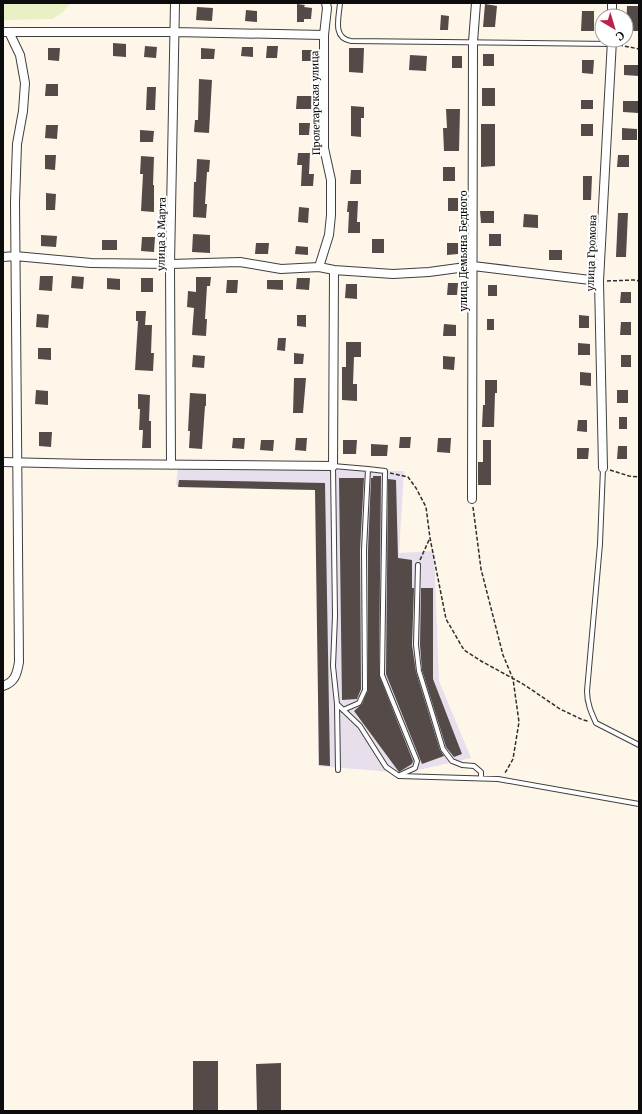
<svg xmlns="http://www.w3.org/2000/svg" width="642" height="1114" viewBox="0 0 642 1114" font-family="Merriweather,serif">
  <rect width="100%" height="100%" fill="#fff6ea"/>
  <path fill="#e7dfeb" d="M 178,467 L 404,471 L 399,553 L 434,551 L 439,681 L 471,758 L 405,773 L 318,766 L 318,486 L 176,485 Z"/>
  <path fill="#eaf0c6" d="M 3,3 L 71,3 L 63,12 L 52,19 L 3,20 Z"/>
  <path fill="#544a48" d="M 297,4 L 305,5 L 304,7 L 312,8 L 311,19 L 304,19 L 304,22 L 297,22 Z
    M 485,4 L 497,6 L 495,27 L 483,27 Z
    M 627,6 L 639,6 L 639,31 L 626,31 Z
    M 197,7 L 213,8 L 212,21 L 196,20 Z
    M 246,10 L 257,11 L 257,22 L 245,21 Z
    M 582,11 L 594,11 L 594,31 L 581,31 Z
    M 441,15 L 449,16 L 448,30 L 440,30 Z
    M 113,43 L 126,44 L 126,57 L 113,56 Z
    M 145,46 L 157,47 L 156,58 L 144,57 Z
    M 267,46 L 278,46 L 277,58 L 266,58 Z
    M 242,47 L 253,47 L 253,57 L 241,56 Z
    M 48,48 L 60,48 L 59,61 L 48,60 Z
    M 201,48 L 215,49 L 214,59 L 201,59 Z
    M 349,48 L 364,48 L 363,73 L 349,72 Z
    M 302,50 L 312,50 L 311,61 L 302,61 Z
    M 483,54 L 494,54 L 494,66 L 483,66 Z
    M 410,55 L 427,56 L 426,71 L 409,70 Z
    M 452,56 L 462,56 L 462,68 L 452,68 Z
    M 582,60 L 594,60 L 593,74 L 582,73 Z
    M 624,65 L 639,65 L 639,76 L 624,75 Z
    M 199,79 L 212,80 L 209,133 L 194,132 L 195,120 L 198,120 Z
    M 46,84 L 58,84 L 58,96 L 45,96 Z
    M 147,87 L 156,87 L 155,110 L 146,110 Z
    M 482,88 L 495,88 L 495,106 L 482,106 Z
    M 297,96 L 312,96 L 311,109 L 296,109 Z
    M 581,100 L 593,100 L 593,109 L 581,109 Z
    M 623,101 L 638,101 L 638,113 L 623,112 Z
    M 351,106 L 364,107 L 364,118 L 361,118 L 361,137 L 351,136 Z
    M 446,109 L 460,109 L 459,151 L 444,151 L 443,128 L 447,128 Z
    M 299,123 L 310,123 L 309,135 L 299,135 Z
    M 481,124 L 495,124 L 495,166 L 481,167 Z
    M 581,124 L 593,124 L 593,136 L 581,136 Z
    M 46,125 L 58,125 L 57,139 L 45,138 Z
    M 622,128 L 637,129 L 637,140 L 622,140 Z
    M 140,130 L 154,131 L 153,142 L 140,142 Z
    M 298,153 L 310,153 L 309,174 L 314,174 L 313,186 L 301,186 L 302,165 L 297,165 Z
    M 45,155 L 56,155 L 55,170 L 45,169 Z
    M 618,155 L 629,155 L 629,167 L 617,167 Z
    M 141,156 L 154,157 L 153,185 L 154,185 L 154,212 L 141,211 L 143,174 L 140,174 Z
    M 197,159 L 210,160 L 209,172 L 207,172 L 205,204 L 207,204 L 206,218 L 193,217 L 194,182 L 196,182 Z
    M 443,167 L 455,167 L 455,181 L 443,181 Z
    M 351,170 L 361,170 L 361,184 L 350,184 Z
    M 583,176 L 592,176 L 591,200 L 583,200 Z
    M 46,193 L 56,194 L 55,210 L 46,210 Z
    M 448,198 L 458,198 L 458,211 L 448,211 Z
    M 348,201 L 358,201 L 357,222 L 360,222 L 360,233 L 348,233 L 349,212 L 347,212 Z
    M 299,207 L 309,208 L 308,223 L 298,222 Z
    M 480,211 L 494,211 L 494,223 L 481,223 Z
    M 618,213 L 628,213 L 626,257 L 616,257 Z
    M 524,214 L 538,215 L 538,228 L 523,227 Z
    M 193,234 L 210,235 L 210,253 L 192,252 Z
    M 489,234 L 501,234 L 501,246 L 489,246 Z
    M 41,235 L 57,236 L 56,247 L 41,246 Z
    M 142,237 L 155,237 L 154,252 L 141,251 Z
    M 372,239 L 384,239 L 384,253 L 372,253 Z
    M 102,240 L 117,240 L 117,250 L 102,250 Z
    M 256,243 L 269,243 L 268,254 L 255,254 Z
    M 447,243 L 458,243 L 458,254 L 447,255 Z
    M 296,246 L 308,247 L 308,255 L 295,254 Z
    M 549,250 L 562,250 L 562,260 L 549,260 Z
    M 40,276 L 53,276 L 52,291 L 39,290 Z
    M 72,276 L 84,277 L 83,289 L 71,288 Z
    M 196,277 L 211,277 L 210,286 L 207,286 L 205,319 L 207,319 L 206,336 L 192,335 L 194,308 L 187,307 L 188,291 L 196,292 Z
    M 107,278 L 120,279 L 120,290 L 107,289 Z
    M 141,278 L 153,278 L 153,292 L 141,292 Z
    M 297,278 L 310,278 L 309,290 L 296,289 Z
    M 227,280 L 238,280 L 237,293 L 226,293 Z
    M 267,280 L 283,280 L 283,290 L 267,289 Z
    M 448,283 L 458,283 L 457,295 L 447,295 Z
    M 346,284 L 357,284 L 357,299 L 345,298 Z
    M 488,285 L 497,285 L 497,296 L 488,296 Z
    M 621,292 L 631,292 L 631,303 L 620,303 Z
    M 136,311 L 146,311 L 145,325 L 152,325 L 151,353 L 154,353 L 153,371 L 135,370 L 138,321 L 136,321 Z
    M 37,314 L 49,315 L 48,328 L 36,327 Z
    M 297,315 L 306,315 L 306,327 L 297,326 Z
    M 579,315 L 589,316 L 589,328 L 579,328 Z
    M 487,319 L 494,319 L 494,330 L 487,330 Z
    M 621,322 L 631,322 L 631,335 L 620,335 Z
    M 444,324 L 456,325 L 456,336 L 443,336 Z
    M 278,338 L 286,338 L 285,351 L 277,350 Z
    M 346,342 L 361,342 L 361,357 L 354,357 L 353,384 L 357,384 L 357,401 L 342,400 L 342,367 L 346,367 Z
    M 578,343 L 590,344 L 590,355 L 578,355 Z
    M 38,348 L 51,348 L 51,360 L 38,359 Z
    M 294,353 L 304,354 L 303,364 L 294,364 Z
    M 193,355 L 205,356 L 204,368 L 192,367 Z
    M 621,355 L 631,355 L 631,367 L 621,367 Z
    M 443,356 L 455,357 L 454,370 L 443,369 Z
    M 580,372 L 591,373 L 591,386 L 580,385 Z
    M 294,378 L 306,378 L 303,413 L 293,413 Z
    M 485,380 L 497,380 L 497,393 L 495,393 L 494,427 L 482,427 L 483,405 L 485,405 Z
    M 36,390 L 48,391 L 48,405 L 35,404 Z
    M 617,390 L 628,390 L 628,403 L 617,403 Z
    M 190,393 L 206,394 L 206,406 L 205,406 L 202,449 L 189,448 L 190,431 L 188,431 Z
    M 138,394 L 150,395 L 149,421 L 151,421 L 151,448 L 142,448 L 143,430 L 139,430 L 140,409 L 138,409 Z
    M 619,417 L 627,417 L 627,429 L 619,429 Z
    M 578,420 L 587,420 L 587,432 L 577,431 Z
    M 39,432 L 52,432 L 51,447 L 39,446 Z
    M 400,437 L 411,437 L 410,448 L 399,448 Z
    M 233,438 L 245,438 L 244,449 L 232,448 Z
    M 296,438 L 307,438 L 306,451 L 295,450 Z
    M 438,438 L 451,438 L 450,453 L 437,452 Z
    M 261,440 L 274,440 L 273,451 L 260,450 Z
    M 343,440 L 357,440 L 356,454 L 343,454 Z
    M 483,440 L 491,440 L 491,485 L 478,485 L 478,462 L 483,462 Z
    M 371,444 L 388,445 L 387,456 L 371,456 Z
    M 618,446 L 627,446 L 627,459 L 617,459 Z
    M 577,448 L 589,448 L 588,459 L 577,459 Z
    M 373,476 L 381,476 L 381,479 L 379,675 L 413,761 L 412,764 L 399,772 L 354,711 L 362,704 L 368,690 L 368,550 L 371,478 L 373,478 Z
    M 339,478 L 364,478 L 360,550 L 361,689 L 357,699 L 342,700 Z
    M 388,479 L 396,480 L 398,558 L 412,560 L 412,588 L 414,588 L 412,645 L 416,672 L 440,750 L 444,756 L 422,764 L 386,674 Z
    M 179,480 L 325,483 L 330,766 L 319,765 L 315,490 L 178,487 Z
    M 421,588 L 433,588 L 433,679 L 462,754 L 454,757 L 446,747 L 422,670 L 420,645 Z
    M 193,1061 L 218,1061 L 218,1111 L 193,1111 Z
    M 281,1063 L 281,1111 L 257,1111 L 256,1064 Z"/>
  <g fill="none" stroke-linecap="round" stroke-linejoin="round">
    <defs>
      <path id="service" d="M 340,3 C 339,17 332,38 351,41 L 611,44
        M 603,468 L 600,544 L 587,691 C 587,703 591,712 596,723 L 639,745
        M 368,469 L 385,471 L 382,675 L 417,761 L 415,768 L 400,775
        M 418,565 L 416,645 L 419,671 L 433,716 L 443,749 L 452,761 L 462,765 L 474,766 L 481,772 L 481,778
        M 337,704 L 338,770
        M 343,710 L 359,703 L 365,690 L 364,550 L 368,469 L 333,466 L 335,616 L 333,666 L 337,704 L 360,726 L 386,767 L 399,776 L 498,779 L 639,804"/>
      <path id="minor" d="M 612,16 L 612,3
        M 3,32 L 174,32 L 324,35
        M 3,257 L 15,256 L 91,263 L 170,264 L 240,262 L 281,269 L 319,267 L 334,270 L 393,274 L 429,272 L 473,266 L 599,281
        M 319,267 L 329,235 L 331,215 L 331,180 L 324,148 L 324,35 L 327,8 L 326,3
        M 3,462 L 87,464 L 333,466 L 334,270
        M 171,465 L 170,264 L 175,3
        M 603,468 L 599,281 L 612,40
        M 472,499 L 473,42 L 476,3
        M 3,686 C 15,682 17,674 19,662 L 15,202 L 17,144 L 23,111 L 25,83 L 20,55 L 9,32"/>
    </defs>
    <use href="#service" stroke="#3f3f3f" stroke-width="6"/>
    <use href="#minor" stroke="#3f3f3f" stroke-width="10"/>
    <path stroke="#2e2e2e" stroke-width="1.5" stroke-dasharray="4 2" stroke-linecap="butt" d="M 619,45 L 639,49
      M 607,281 L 634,280 L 639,281
      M 610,470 L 629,476 L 639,477
      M 390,473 L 408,477 L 416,488 L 426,507 L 430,538 L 446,619 L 464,650 L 481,661 L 523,684 L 560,709 L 583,720 L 588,721
      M 473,507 L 481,569 L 503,655 L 513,679 L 519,722 L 513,759 L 505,773
      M 420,560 L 429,540"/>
    <use href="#service" stroke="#fff" stroke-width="4"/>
    <use href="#minor" stroke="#fff" stroke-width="8"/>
  </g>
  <g text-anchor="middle" stroke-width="4" stroke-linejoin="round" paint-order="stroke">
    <g font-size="10" fill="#0c0c0c" stroke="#fff">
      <text transform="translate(315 103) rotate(-91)" y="4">Пролетарская улица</text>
      <text transform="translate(161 234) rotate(-89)" y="4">улица 8 Марта</text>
      <text transform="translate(463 251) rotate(-90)" y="4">улица Демьяна Бедного</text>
      <text transform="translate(591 253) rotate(-88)" y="4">улица Громова</text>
    </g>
  </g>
  <rect width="642" height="1114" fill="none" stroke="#0c0c0c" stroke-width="8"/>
  <g transform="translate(614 28) rotate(142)"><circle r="19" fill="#ffffff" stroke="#9e9e9e"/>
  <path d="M0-3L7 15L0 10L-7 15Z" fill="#bc234b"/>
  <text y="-6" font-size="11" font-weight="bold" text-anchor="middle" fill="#0c0c0c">С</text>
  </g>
</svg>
